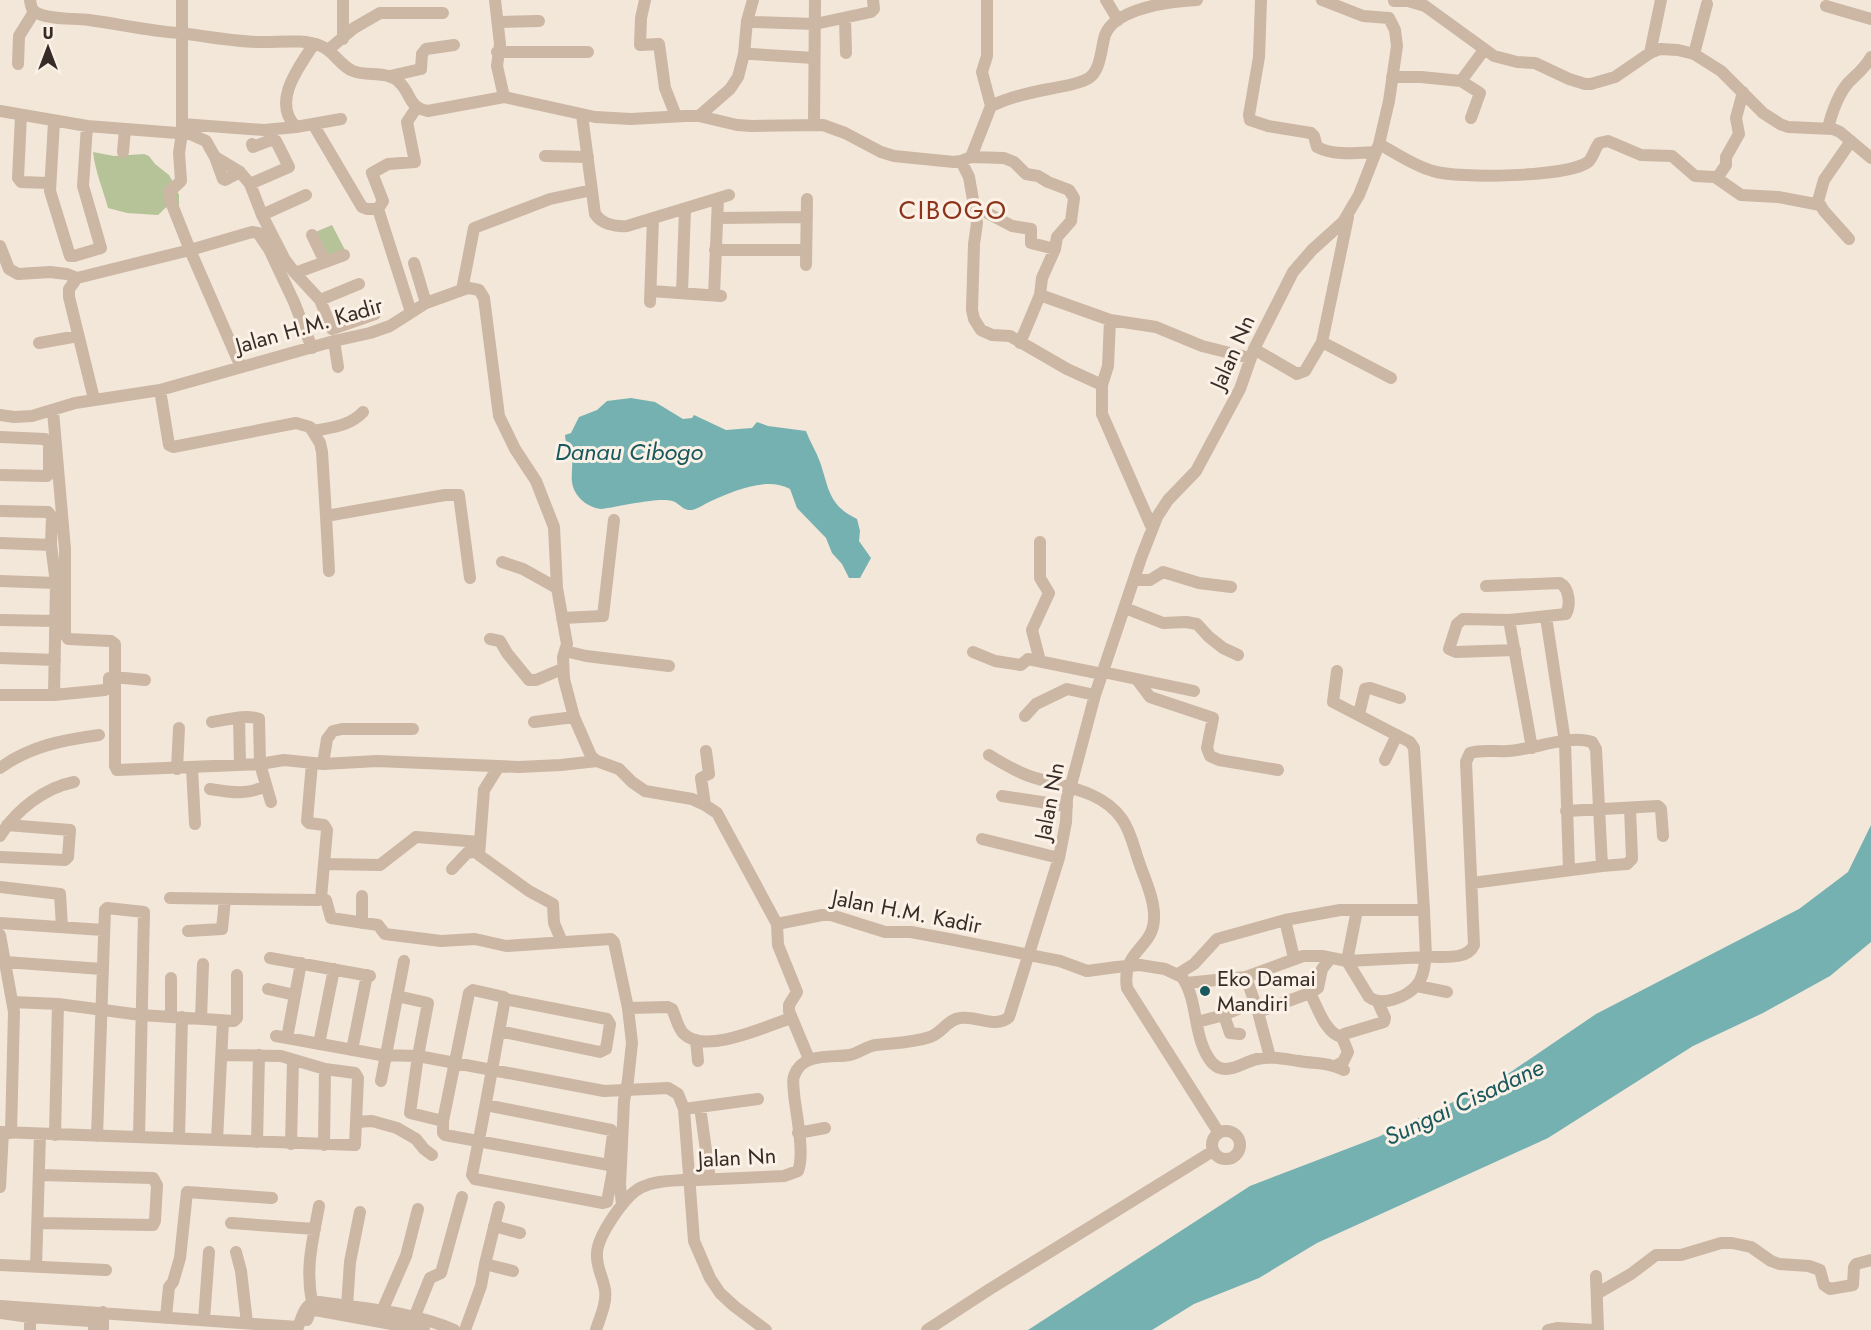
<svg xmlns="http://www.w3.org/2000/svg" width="1871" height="1330" viewBox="0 0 1871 1330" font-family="Jost,sans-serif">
  <rect width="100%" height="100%" fill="#f3e7d9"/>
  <path fill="#b6c398" d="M 93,152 L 114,156 L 144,154 L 149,156 L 155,164 L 169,175 L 173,182 L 179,195 L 179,206 L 177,209 C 166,204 166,208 158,215 L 127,213 L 108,208 C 103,189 95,171 93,152 Z
    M 332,225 L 346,252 L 327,259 L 313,233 Z"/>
  <path fill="#76b1b2" d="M 631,398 L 655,402 L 683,419 L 692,418 L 694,415 L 726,430 L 752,428 L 757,422 L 768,426 L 806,431 C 810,442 816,451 820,462 C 829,488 828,505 857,519 L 860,531 L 859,541 L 871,558 L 860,578 L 849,578 L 842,564 L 832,553 L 826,538 L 797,508 L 790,489 C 766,476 732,492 709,502 C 704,504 698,509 692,510 C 682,511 680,503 672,501 C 657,497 619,507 602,509 C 588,508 574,497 572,482 C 571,474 573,466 572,458 C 571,450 565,444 565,435 L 571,433 L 579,417 L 597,410 L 607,401 Z
    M 1871,825 L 1871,942 L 1830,976 L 1763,1013 L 1693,1046 L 1548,1138 L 1317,1243 L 1259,1278 L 1194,1304 L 1152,1330 L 1028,1330 L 1250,1186 L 1378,1137 L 1496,1082 L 1596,1014 L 1799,909 L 1848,872 Z"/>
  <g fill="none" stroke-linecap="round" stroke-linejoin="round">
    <path stroke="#ccb6a4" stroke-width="12" d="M 30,0 C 31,7 32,12 39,14 C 53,20 74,18 89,20 C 119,24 149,31 179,33 C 205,36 231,41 257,42 C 277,43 302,38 321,46 C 334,51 340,66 353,71 C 368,77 388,70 400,83 C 412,95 408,107 428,111 L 504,97 L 595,117 L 631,119 L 685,116 L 699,116 L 737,125 L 752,126 L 823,125 L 845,133 L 881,152 L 894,156 L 954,162 L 961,161 L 971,157 L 991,106 C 1010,97 1029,93 1049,89 C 1062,86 1078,85 1089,78 C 1101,70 1101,48 1105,35 C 1115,8 1172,1 1197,0
      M 182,0 L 182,133 L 179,153 L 181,181 L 169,192 L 169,197 L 190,250 L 241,367
      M 343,0 L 343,39
      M 495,0 L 500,44 L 497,66 L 504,97
      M 645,0 L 641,18 L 640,45 L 659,44 L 665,88 L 676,116
      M 987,0 L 987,56 L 982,72 L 991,106
      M 1106,0 L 1118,20
      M 1261,0 L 1259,57 L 1249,115 L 1250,120 L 1268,126 L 1311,133 L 1314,136 L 1317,147 C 1334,156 1356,153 1375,152
      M 1322,0 L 1363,16 L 1389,18
      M 1394,1 L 1408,1 L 1425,6 L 1494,56 L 1517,62 L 1535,63 L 1569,79 L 1585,84 L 1591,84 L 1615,77 L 1650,53 L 1660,49 L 1678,50 L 1694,54 L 1721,71 L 1763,113 L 1780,124 L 1788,127 L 1833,129 L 1840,132 L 1871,158
      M 1826,6 L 1871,19
      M 845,19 L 846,53
      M 498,22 L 539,21
      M 753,22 L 815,24 L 871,12 L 874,9 L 873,0
      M 314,44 C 299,67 271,102 296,127 L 341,119
      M 328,50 L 354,28 L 380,13 L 443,13
      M 497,52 L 588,52
      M 1650,53 L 1661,0
      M 751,54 L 814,58
      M 1694,54 L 1707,4
      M 18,64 L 19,36 L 34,12
      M 390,76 L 421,69 L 422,54 L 426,49 L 454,45
      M 1392,77 L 1421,77 L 1461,81 L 1484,50
      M 1461,81 L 1480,93 L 1471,118
      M 0,111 L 87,126 L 190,134 L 206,141 L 215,157 L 240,172 L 250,184 L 262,215 L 285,260 L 295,273 L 320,300 L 332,329 L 375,314
      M 582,115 L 595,214 C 602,224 615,227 627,226 L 729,195
      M 21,116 L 18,178 L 21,182 L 49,183
      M 699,116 L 730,89 L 738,77 L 744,54 L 747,21 L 753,0
      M 54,122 L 50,191 L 70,256 L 74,256 L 101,248 L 83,186 L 87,126
      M 182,124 L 264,130 L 296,127
      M 313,124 L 362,207 L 367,209 L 378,209 L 411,312
      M 814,124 L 815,0
      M 1828,128 C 1832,112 1837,96 1848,83 C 1857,74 1865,68 1871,57
      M 1379,144 C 1396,153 1414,166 1433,171 C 1457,179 1569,177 1588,162 C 1593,158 1595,148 1599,143 L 1608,141 L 1641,155 L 1672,156 L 1695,176 L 1715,177 L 1741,195 L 1778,197 L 1820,205
      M 123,152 L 125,129
      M 545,156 L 588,157
      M 215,157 L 223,179 L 225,180 L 240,172
      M 971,157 L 1004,158 L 1014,162 L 1026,174 L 1038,176 L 1048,182 L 1069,190 L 1074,198 L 1071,221 L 1057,237 L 1055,249 L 1042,278 L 1040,295 L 1110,320 L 1108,366 L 1102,385 L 1102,414 L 1152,528
      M 961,161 L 969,177 L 977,223 L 974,244 L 972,310 L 974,319 L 981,330 L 992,335 L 1010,336 L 1067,369 L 1102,385
      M 1717,178 L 1726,165 L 1726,157 L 1739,134 L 1736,118 L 1743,92
      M 250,184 L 289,167 L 276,141 L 271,140 L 253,147 L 252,144
      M 974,206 L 1012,226 L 1031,229 L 1031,243 L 1055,249
      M 378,209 L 383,201 L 372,173 L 388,164 L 415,162 L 407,122 L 417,107
      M 262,215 L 306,195
      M 717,218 L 807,217
      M 312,235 L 325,262
      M 1849,239 L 1824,211 L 1818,201 L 1824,180 L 1851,141
      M 0,246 L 9,269 L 18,274 L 50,272 L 67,274 L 77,278
      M 715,250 L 806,250
      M 414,263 L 426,303
      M 806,265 L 807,199
      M 295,273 L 344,255
      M 462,290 L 474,228 L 550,199 L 592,190
      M 651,291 L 721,296
      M 682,293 L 685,209
      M 714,295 L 718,199
      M 320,300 L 359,284
      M 650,302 L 653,219
      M 1110,320 L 1156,327 L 1202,346 L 1250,358
      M 334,341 L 338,367
      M 1322,342 L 1348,217
      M 39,343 L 78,336
      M 1020,343 L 1040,295
      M 1254,349 L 1297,374 L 1305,371 L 1322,342 L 1391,378
      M 160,390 L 169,445 L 173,447 L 296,423 L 310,427 L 320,443 L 322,452 L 326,516 L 445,495 L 459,495 L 470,578
      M 94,399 L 69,297 L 69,289 L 77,278 L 190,250 L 252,232 L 258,233 L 269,249 L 294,302 L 312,348
      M 53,411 L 65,549 L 65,634 L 68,639 L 111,641 L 115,644 L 115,766 L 117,770 L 260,764 L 284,760 L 323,764 L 377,761 L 519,767 L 561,765 L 597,761
      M 0,415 L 14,417 L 32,416 L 75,403 L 160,390 L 334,341 L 370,333 L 390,326 L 426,303 L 462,290 L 469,288 L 479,290 L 484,298 L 499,416 L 515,449 L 536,481 L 554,527 L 557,588 L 567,644 L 563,657 L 564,679 L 574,717 L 591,756 L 597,761 L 619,769 L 632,782 L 645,791 L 692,799 L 705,805 L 717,813 L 777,924 L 822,915 L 831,915 L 885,932 L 911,932 L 954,940 L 1060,961 L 1087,971 L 1117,967
      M 314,431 C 332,427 350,426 363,412
      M 0,437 L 45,439 L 49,444 L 49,474 L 47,476 L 0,475
      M 0,511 L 48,512 L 52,517 L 51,545 L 56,583 L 54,695
      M 326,516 L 329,571
      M 1040,542 L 1040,578 L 1049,593 L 1032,630 L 1040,661
      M 0,543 L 51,545
      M 502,562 L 523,569 L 557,588
      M 1134,580 L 1150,580 L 1163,572 L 1199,583 L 1231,587
      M 0,581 L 56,583
      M 1486,586 L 1560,583 C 1569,588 1571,604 1566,614 L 1509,620 L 1463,619 L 1457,624 L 1449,649 L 1456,652 L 1515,650
      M 1125,608 L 1163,623 L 1186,622 L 1197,624 L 1209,637 L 1223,648 L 1238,655
      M 1546,617 L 1565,742 L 1569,870
      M 562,618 L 603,616 L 614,520
      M 0,620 L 57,621
      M 1509,620 L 1532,748
      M 490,639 L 500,641 L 507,653 L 529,680 L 536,680 L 562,669
      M 565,651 L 586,656 L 669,666
      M 973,652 L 995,661 L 1021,665 L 1028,659 L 1102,674
      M 0,658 L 55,660
      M 1103,672 L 1194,691
      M 114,677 L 145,680
      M 1138,681 L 1150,697 L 1213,718 L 1207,748 L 1210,756 L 1219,760 L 1278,770
      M 0,695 L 54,695 L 105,690 L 109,687 L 109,678
      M 1359,714 L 1365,689 L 1370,688 L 1400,698
      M 1025,716 L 1036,704 L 1067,689 L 1095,695
      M 239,718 L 240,764
      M 212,722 C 227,720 245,714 259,719 L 260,764 L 271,802
      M 534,722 L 574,717
      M 989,755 C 1002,763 1015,771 1029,776 C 1061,787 1101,789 1122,819 C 1131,832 1134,848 1139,862 C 1145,880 1155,900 1154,919 C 1153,949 1121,950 1127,988 L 1219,1133
      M 1385,760 L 1397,735
      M 323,764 L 327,739 L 333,731 L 342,729 L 413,729
      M 499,766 L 484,790 L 479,855 L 529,891 L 553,904 L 554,923 L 562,942
      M 0,768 C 30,746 63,740 99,735
      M 192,768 L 195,824
      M 177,769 L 179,728
      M 1074,774 L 1095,695 L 1141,558 L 1157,517 L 1168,500 L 1196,471 L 1240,389 L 1254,349 L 1293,272 L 1312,250 L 1343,222 L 1359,195 L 1379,144 L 1389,101 L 1397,46 L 1395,30 L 1389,18
      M 210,789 C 228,792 250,796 266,785
      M 1002,796 L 1067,806
      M 705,805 L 701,778 L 709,774 L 706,751
      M 1566,811 L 1658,806 L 1661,809 L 1663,836
      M 0,836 C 16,810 44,788 74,782
      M 982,839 L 1059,858
      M 0,857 L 65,860 L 68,857 L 70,830 L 7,825
      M 325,864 L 380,865 L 416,837 L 480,842
      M 452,869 L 467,853 L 479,851
      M 1472,883 L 1602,866
      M 0,887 L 60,894 L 62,927
      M 362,896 L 362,923
      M 170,898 L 318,900 L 321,898 L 327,830 L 324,825 L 309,823 L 307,821 L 312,763
      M 321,898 L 326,900 L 331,918 L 378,925 L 385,934 L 441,941 L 475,939 L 506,946 L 611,939 L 614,942 L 628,1008 L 668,1007 L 672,1009 C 676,1017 678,1029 684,1034 C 705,1055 767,1026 791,1018
      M 1357,910 L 1347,961 L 1369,997 C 1382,1007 1407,997 1417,985 C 1424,977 1424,966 1426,957 C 1441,956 1467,961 1474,945 L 1466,762 L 1470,753 C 1482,749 1495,752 1508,751 C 1532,750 1569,734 1592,742 L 1596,749 L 1602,866 L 1627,864 L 1632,859 L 1630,808
      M 1285,920 L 1294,958
      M 0,923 L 103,930
      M 777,924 L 778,945 L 797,992 L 789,1005 L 789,1011 L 809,1059
      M 188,931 L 222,929 L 225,899
      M 0,935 L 14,1012 L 11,1133
      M 270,958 L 370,976
      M 5,962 L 102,969
      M 1140,965 L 1165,969 L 1182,977 C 1198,1000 1193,1033 1208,1057 C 1212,1064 1218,1069 1226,1069 C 1237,1069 1247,1061 1257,1059 C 1271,1056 1284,1059 1299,1061 C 1316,1064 1326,1062 1344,1070
      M 1178,974 L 1194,964 L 1217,939 L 1285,920 L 1340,910 L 1424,910 L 1414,748 L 1410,742 L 1333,702 L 1337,671
      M 1246,977 L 1258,1012 L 1270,1057
      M 1186,983 L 1246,977 L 1303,956 L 1322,956 L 1347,961 L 1426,957 L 1424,910
      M 1417,986 L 1447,992
      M 268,989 L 295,995
      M 1310,993 C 1317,1006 1326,1035 1342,1037
      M 397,996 L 428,1003 L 418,1056 L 410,1113 L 443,1121
      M 13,1002 L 58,1004 L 55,1135
      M 58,1004 L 141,1015 L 234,1021 L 237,1018 L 237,975
      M 628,1008 L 632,1043 L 628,1080
      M 1258,1012 L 1310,993 L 1318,988 L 1322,969 L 1330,959
      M 1224,1015 L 1230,1033 L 1240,1034
      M 171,1017 L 171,978
      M 201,1019 L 203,964
      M 1197,1022 L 1224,1015 L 1254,1002
      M 499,1031 L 600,1052 L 606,1049 L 610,1024 L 607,1019 L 505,999
      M 276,1036 L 381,1055 L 418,1056 L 604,1091 L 668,1088 L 678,1094 L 684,1109 L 694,1241 L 710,1278 L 720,1293 L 734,1306 L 766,1330
      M 287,1038 L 301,963
      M 696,1040 L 698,1061
      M 319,1044 L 334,969
      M 352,1050 L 367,975
      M 1335,1066 L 1343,1062 L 1348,1052 L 1342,1037 L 1344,1034 L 1384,1022 L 1385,1018 L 1378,1002
      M 381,1081 L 404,961
      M 486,1105 L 611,1130 L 613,1134 L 609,1165
      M 700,1107 L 709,1172
      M 684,1109 L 758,1099
      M 356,1122 L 372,1121 L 397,1128 L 416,1139 L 424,1149 L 432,1155
      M1212 1145a14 14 0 1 1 28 0a14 14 0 1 1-28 0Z
      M 0,1132 L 355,1145 L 358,1078 L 355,1073 L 325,1069 L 281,1056 L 222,1055
      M 798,1133 L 825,1128
      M 97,1136 L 105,910 L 107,908 L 144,912 L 139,1137
      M 179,1138 L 182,1017
      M 217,1140 L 223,1021
      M 257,1142 L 259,1055
      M 291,1144 L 293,1060
      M 324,1145 L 325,1069
      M 475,1179 L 603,1203 L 607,1202 L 613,1170 L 609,1165 L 445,1135 L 443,1133 L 443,1121 L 469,993 L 473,990 L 504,997 L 505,999 C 494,1058 484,1116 472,1175 L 475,1179
      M 697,1180 L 784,1176 L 798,1171 C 805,1154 796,1113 794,1094 C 794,1088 792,1081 794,1076 C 802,1052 831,1058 850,1055 C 859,1053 867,1046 876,1045 C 894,1043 912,1043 930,1037 C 942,1033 948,1019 960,1018 C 976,1015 996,1029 1009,1017 L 1059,858 L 1066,822 L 1067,798
      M 0,1187 L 3,1132
      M 622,1205 L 620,1185 L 624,1101
      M 38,1223 L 153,1225 L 155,1221 L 157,1185 L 153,1178 L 39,1175
      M 231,1223 L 315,1229
      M 494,1226 L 520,1233
      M 236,1252 L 241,1271 L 247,1323
      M 485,1264 L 513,1271
      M 0,1265 L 106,1270
      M 36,1267 L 40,1134
      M 1596,1276 L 1598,1330
      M 1598,1293 L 1631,1274 L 1656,1255 L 1681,1255 L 1721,1243 L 1732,1243 L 1751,1247 L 1771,1261 L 1779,1264 L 1809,1266 L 1820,1270 L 1824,1285 L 1830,1289 L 1853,1285 L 1854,1267 L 1856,1264 L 1871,1260
      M 312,1302 C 305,1267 313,1240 319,1206
      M 0,1306 L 298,1327 C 303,1315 305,1302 319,1302 C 362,1308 414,1312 454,1330
      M 347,1306 L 350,1262 L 360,1212
      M 382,1311 L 406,1256 L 418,1209
      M 103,1312 L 103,1330
      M 1,1313 L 30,1317 L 90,1321 L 94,1324 L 94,1330
      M 166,1317 L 169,1287 L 173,1282 L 180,1258 L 187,1192 L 272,1198
      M 414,1318 L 430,1278 L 441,1273 L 462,1197
      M 204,1320 L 209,1252
      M 307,1320 L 310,1312 L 315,1310 L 424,1330
      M 30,1330 L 30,1317
      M 465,1330 L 481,1286 L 485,1264 L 499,1207
      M 596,1330 C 600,1317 607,1303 605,1290 C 603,1277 596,1267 597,1254 C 597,1236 626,1194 642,1187 C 655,1181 669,1181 683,1180
      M 927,1330 L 990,1289 L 1213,1151
      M 1548,1330 L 1557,1328 L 1594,1330"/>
    <path stroke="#ccb6a4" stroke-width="12" d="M 1067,798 L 1074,774
      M 1117,967 L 1140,965
      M 624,1101 L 628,1080
      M 683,1180 L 697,1180"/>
  </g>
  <circle fill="#19585c" stroke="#fbf1e6" stroke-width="2" cx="1205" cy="991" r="6"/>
  <g text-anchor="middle" stroke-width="6" stroke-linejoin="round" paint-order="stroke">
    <g font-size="22" fill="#372c27" stroke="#fbf1e6">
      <text transform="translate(309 325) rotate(-16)" y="8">Jalan H.M. Kadir</text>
      <text transform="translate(1232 352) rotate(-66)" y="8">Jalan Nn</text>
      <text transform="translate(1049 801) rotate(-79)" y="8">Jalan Nn</text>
      <text transform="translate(907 911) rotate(11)" y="8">Jalan H.M. Kadir</text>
      <text transform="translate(737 1157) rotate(-3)" y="8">Jalan Nn</text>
    </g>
    <g font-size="22" fill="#372c27" stroke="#fbf1e6" text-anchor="start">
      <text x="1217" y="986">Eko Damai<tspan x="1217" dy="25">Mandiri</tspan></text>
    </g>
    <g font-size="24" font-style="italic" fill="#19585c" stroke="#fbf1e6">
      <text x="629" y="460">Danau Cibogo</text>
      <text transform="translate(1464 1102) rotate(-25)" y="8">Sungai Cisadane</text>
    </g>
    <g font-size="26" letter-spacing="1.5" fill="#8c331a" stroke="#fbf1e6">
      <text x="953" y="219">CIBOGO</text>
    </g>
  </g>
  <g transform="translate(48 48)" stroke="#fbf1e6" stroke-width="4.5" paint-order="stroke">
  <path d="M0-4.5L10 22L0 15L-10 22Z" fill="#372c27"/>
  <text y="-9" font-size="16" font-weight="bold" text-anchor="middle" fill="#372c27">U</text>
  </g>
</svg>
